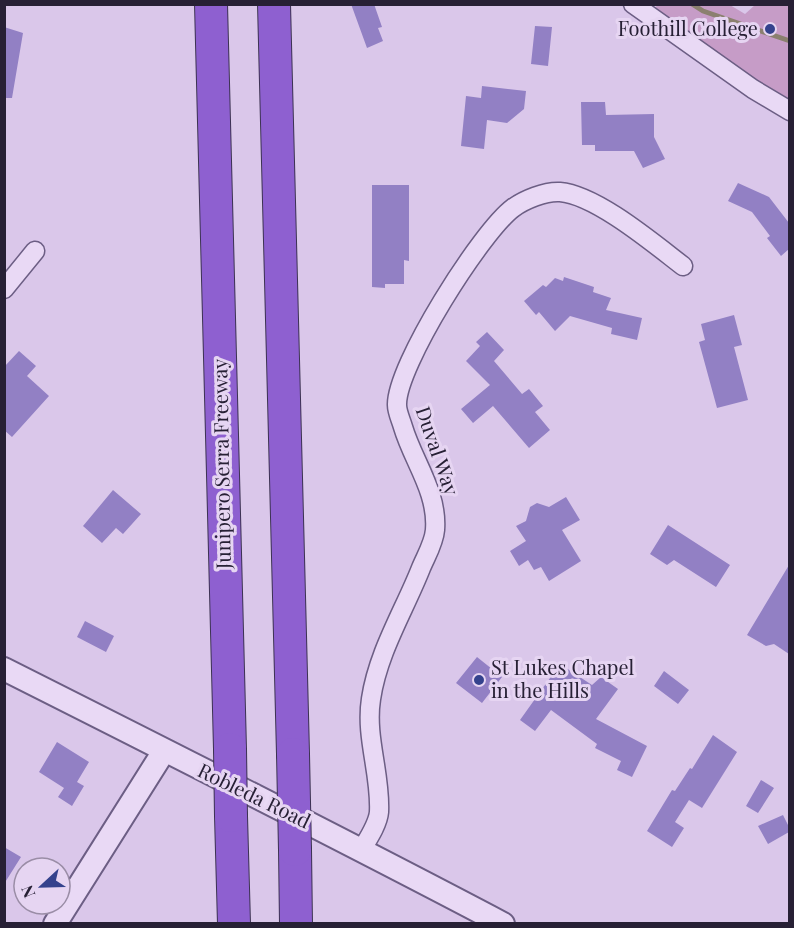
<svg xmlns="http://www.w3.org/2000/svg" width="794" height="928" viewBox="0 0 794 928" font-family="'Playfair Display',serif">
  <rect width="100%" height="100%" fill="#dac7ea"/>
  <path fill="#c69cc7" d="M 657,5 L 730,5 L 745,14 L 755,5 L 789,5 L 789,99 L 698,45 L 655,9 Z"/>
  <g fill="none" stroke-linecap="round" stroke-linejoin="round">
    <path stroke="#8b806f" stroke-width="5" d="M 692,4 L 703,11 L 790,41"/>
  </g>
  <path fill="#9280c4" d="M 351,4 L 374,4 L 382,27 L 378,28 L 383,41 L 367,48 Z
    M 535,26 L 552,27 L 548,66 L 531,64 Z
    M 4,27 L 23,33 L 12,98 L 4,98 Z
    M 482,86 L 526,91 L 524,109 L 507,123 L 487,120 L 484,149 L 461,146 L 466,96 L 481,98 Z
    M 581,102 L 605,102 L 606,115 L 654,114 L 654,137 L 665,159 L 643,168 L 634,151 L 595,151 L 595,145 L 582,145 Z
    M 738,183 L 769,197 L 789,223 L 789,249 L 781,256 L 767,238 L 770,236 L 752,212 L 728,201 Z
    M 372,185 L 409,185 L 409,261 L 404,260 L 404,284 L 385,284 L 385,288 L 372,287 Z
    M 564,277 L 594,287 L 593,292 L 611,298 L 606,310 L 642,318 L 637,340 L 611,334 L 612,328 L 570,316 L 555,331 L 539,312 L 536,315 L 524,301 L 543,285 L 546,287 L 555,278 L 563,281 Z
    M 734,315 L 742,345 L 734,347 L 748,400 L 717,408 L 699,342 L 705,340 L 701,324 Z
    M 487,332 L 504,350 L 494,361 L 522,394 L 529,389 L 543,406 L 535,412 L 550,430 L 529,448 L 493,406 L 473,423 L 461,409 L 490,385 L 466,361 L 480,346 L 476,342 Z
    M 19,351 L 36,366 L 27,376 L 49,396 L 12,437 L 4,430 L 4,367 Z
    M 113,490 L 141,514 L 123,534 L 116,528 L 102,543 L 83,526 Z
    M 566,497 L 580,520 L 562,530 L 581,561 L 549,581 L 541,567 L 534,570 L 528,560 L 519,566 L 510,551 L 526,541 L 516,526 L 526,521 L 530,507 L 537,503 L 549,507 Z
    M 668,525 L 730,565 L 716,587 L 674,560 L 667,565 L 650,554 Z
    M 789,565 L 789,654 L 774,644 L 766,646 L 747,635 Z
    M 85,621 L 114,636 L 106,652 L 77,637 Z
    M 477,657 L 502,677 L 482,703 L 456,683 Z
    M 560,664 L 592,685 L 601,677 L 618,689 L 596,719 L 647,746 L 632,777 L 617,770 L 621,761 L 595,748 L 597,744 L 551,710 L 535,731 L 520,720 Z
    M 664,671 L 689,690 L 678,704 L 654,686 Z
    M 713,735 L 737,752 L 702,808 L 689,800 L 675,822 L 684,828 L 672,847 L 647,831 L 672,790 L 675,791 L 690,768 L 692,769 Z
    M 57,742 L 89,762 L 77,782 L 84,786 L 72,806 L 58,797 L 64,788 L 39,772 Z
    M 761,780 L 774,788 L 758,813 L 746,806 Z
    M 783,815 L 789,827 L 789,832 L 768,844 L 758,826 Z
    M 4,847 L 21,857 L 4,884 Z"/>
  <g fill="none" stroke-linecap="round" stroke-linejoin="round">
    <defs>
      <path id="minor" d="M 633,4 L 753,89 L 790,111
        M 4,289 L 35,251
        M 362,849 C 368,839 378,824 379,812 C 381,774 365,737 371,699 C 378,652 404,611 421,568 C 426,556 434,543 435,530 C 438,492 413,461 403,427 C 401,420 397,412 397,405 C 396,366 481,232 513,208 C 524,200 545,191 560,192 C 596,195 653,243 683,266"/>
      <path id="tertiary" d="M 4,669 C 171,753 338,837 503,924
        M 55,924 L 164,751"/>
      <path id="motorway" d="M 211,4 L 230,749
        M 274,4 L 293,754
        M 231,816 L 234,924
        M 295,850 L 296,924"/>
    </defs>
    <use href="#minor" stroke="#6c5e84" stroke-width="21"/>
    <use href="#tertiary" stroke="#6c5e84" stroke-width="26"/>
    <use href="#motorway" stroke="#3c3252" stroke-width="34"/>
    <use href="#minor" stroke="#e9d9f5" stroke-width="18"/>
    <use href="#tertiary" stroke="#e9d9f5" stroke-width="22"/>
    <use href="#motorway" stroke="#8e60d0" stroke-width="32"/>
    <defs>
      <path id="motorway-bridge" d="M 230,749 L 231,816
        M 293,754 L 295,850"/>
    </defs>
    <use href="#motorway-bridge" stroke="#3c3252" stroke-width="34" stroke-linecap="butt"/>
    <use href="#motorway-bridge" stroke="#8e60d0" stroke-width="32"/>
  </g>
  <g fill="#34428d" stroke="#e6d5f2" stroke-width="2">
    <circle cx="770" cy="29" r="6"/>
    <circle cx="479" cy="680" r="6"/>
  </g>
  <g text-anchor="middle" stroke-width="6" stroke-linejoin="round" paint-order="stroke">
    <g font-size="20" fill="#272035" stroke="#e6d5f2" text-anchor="end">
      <text x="758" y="36">Foothill College</text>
      <text x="491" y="675" text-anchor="start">St Lukes Chapel<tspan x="491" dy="23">in the Hills</tspan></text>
    </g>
    <g font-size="20" fill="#272035" stroke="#e6d5f2">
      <text transform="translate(437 451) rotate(71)" y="7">Duval Way</text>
      <text transform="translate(222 464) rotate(-91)" y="7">Junipero Serra Freeway</text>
      <text transform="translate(254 796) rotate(26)" y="7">Robleda Road</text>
    </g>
  </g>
  <rect width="794" height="928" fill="none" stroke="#272035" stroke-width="12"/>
  <g transform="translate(42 886) rotate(248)"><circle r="28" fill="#e6d5f2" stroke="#9a8da6" stroke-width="1.5"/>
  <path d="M0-4.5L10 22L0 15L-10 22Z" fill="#34428d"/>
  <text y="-9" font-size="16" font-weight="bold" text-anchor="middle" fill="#272035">N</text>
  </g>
</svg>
